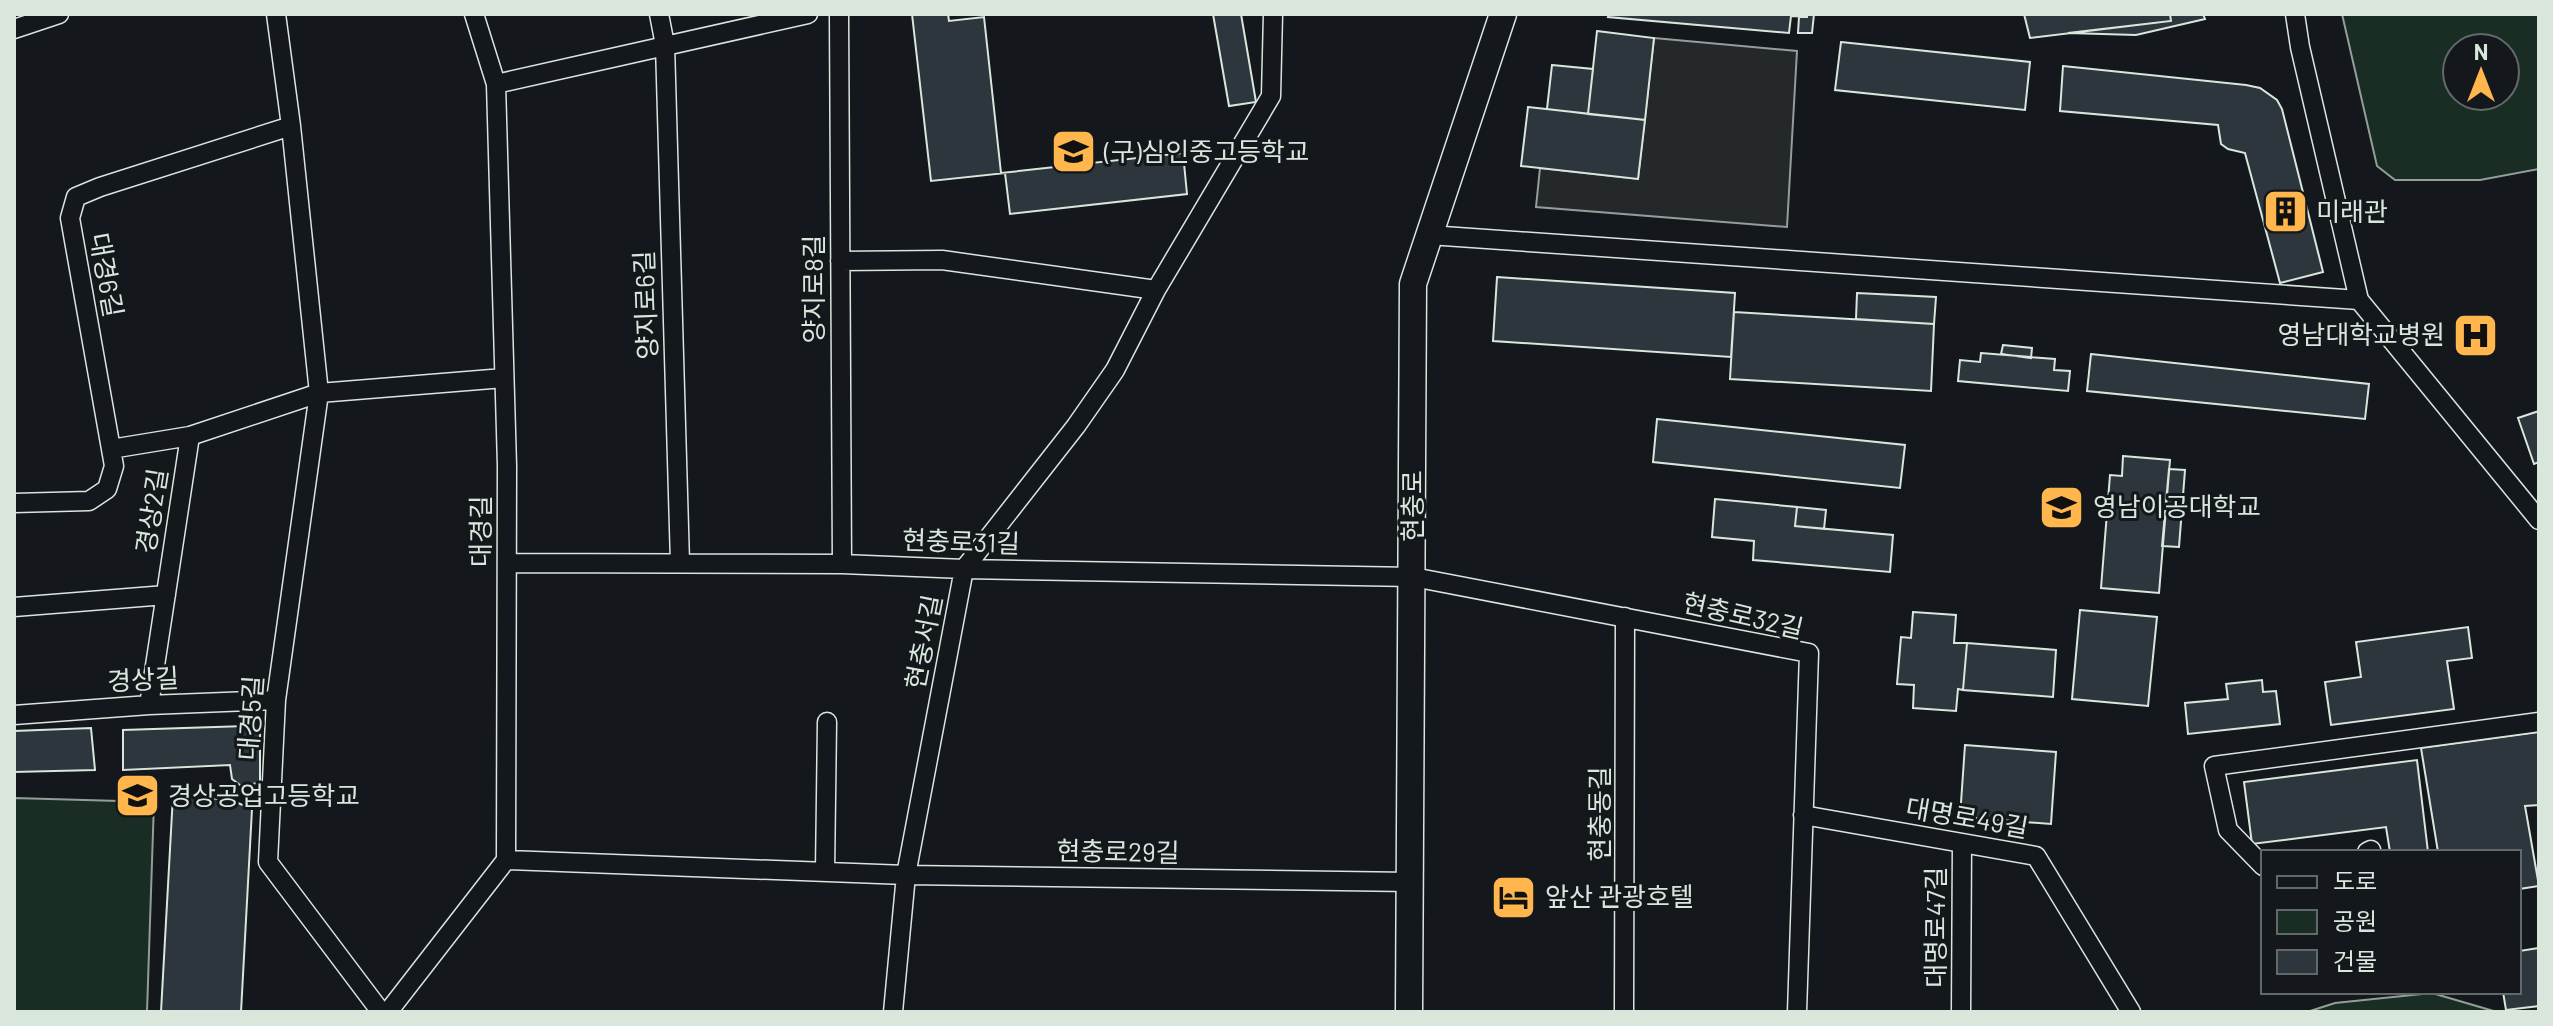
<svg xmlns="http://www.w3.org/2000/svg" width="2553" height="1026" viewBox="0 0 2553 1026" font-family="Barlow,'Noto Sans KR',sans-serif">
  <rect width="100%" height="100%" fill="#14181c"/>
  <path fill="#1a2d24" stroke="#939e99" stroke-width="2" fill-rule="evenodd" d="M 2342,14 L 2539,14 L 2539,169 L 2480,180 L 2395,180 L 2377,166 ZM 2457,48 L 2505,48 L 2505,96 L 2457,96 Z
    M 14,798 L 154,802 L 147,1012 L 14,1012 Z
    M 2432,993 L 2497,1012 L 2307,1012 L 2335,1003 Z"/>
  <path fill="#24282b" stroke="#939e99" stroke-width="2" d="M 1654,38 L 1797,51 L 1787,227 L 1536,207 L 1540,168 L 1638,179 Z"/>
  <path fill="#2c363c" stroke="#d8e6dc" stroke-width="2" d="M 912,14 L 948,14 L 949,21 L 984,17 L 1001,173 L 1183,153 L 1187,194 L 1010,214 L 1005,173 L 931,181 Z
    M 1213,14 L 1241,14 L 1256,102 L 1229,106 Z
    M 1609,14 L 1807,14 L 1807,17 L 1791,16 L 1789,33 L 1608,17 Z
    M 1807,14 L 1814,14 L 1812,33 L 1798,33 L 1799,17 L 1807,17 Z
    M 2024,14 L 2170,14 L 2171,21 L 2030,38 Z
    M 2170,14 L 2203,14 L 2205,19 L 2136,35 L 2068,33 L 2171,21 Z
    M 1597,31 L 1654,38 L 1645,120 L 1588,114 Z
    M 1841,42 L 2030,62 L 2025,110 L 1835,90 Z
    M 1552,65 L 1593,69 L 1588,114 L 1547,109 Z
    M 2063,66 L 2246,85 L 2260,88 L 2277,100 L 2282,109 L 2323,272 L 2280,283 L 2245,153 L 2228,149 L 2221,144 L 2218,125 L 2060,111 Z
    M 1528,107 L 1645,120 L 1638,179 L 1521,166 Z
    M 1497,277 L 1735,293 L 1731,357 L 1493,341 Z
    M 1857,293 L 1936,297 L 1934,324 L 1856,319 Z
    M 1734,312 L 1934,324 L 1931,391 L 1730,379 Z
    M 2003,345 L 2032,348 L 2031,358 L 2001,354 Z
    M 1981,353 L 2055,359 L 2054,370 L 2070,371 L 2068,391 L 1958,381 L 1960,360 L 1980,362 Z
    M 2091,354 L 2369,384 L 2365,419 L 2087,391 Z
    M 2539,411 L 2539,462 L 2534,464 L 2518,418 Z
    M 1657,419 L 1905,445 L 1900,488 L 1653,462 Z
    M 2123,456 L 2170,460 L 2159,593 L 2101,588 L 2110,475 L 2122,476 Z
    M 2169,469 L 2185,470 L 2179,547 L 2162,546 Z
    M 1715,499 L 1797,507 L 1795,526 L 1893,535 L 1890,572 L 1753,560 L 1754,541 L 1712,537 Z
    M 1797,507 L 1826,510 L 1824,529 L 1795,526 Z
    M 2080,610 L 2157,617 L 2148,706 L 2072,699 Z
    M 1913,612 L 1956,615 L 1954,643 L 1967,643 L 1963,690 L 1958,689 L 1956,711 L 1913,708 L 1914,685 L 1897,684 L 1901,637 L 1911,638 Z
    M 2468,627 L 2472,658 L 2447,661 L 2454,709 L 2331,725 L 2325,682 L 2361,677 L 2356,642 Z
    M 1967,643 L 2056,650 L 2053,697 L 1963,690 Z
    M 2262,680 L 2263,692 L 2276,691 L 2280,724 L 2188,734 L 2185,703 L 2228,699 L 2226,684 Z
    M 246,726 L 260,734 L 260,783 L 240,785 L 232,779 L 230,765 L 123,770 L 123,730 Z
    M 91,728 L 95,770 L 14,772 L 14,731 Z
    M 2539,732 L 2539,805 L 2525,806 L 2539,886 L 2519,889 L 2519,852 L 2438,852 L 2421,748 Z
    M 1965,745 L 2056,752 L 2051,824 L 1960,817 Z
    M 2417,760 L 2428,852 L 2390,852 L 2386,827 L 2252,844 L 2244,782 Z
    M 173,795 L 231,800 L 252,809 L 241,1012 L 161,1012 Z
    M 2539,948 L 2539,1006 L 2506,1010 L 2503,992 L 2519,992 L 2519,951 Z"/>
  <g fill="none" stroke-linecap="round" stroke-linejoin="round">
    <defs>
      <path id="street" d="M 276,14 L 291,126 L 319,393 L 276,700 L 268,862 L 381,1012
        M 659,14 L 665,45 L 680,563
        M 839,14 L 842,564
        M 2295,14 L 2300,47 L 2359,300 L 2539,520
        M 14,29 L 59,14
        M 496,84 L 808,14
        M 1429,235 L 2359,300
        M 840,261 L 942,260 L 1156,290
        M 111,449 L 190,436 L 319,393 L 504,378
        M 14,503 L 89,501 L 107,489 L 114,466 L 70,218 L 76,197 L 100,187 L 291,126
        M 507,563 L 842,564 L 964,569 L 1413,577 L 1809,653 L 1797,1012
        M 14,607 L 166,595
        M 149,705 L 190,436
        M 14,715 L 149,705 L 276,700
        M 1803,815 L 2036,856 L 2131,1012
        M 2367,852 L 2371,850
        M 506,860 L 906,875 L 1410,882
        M 2263,866 L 2228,830 L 2214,766 L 2539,722
        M 825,872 L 827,722
        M 388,1012 L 506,860 L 507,466 L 496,84 L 474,14
        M 893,1012 L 906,875 L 964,569 L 1076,426 L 1115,370 L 1156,290 L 1271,96 L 1273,14
        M 1624,1012 L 1625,617
        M 1961,1012 L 1962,843"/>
      <path id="secondary" d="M 1409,1012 L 1413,284 L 1503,14"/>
    </defs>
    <use href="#street" stroke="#d8e6dc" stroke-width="21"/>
    <use href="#secondary" stroke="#d8e6dc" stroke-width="29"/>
    <use href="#street" stroke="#14181c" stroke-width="18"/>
    <use href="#secondary" stroke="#14181c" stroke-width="26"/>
  </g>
  <defs>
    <symbol id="school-square" viewBox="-11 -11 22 22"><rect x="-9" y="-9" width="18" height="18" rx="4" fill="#ffb74d" stroke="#14181c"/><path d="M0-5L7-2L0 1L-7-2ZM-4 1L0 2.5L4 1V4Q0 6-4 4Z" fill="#111"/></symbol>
    <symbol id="building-square" viewBox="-11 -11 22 22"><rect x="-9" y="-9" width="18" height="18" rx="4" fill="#ffb74d" stroke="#14181c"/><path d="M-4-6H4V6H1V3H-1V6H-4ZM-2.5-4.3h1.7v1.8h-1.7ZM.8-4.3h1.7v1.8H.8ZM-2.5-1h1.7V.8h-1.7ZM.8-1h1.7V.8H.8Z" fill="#111"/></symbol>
    <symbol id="hospital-square" viewBox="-11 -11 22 22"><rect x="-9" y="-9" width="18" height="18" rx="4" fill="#ffb74d" stroke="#14181c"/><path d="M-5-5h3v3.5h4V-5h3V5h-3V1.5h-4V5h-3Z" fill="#111"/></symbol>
    <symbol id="university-square" viewBox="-11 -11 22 22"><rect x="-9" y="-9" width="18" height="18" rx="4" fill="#ffb74d" stroke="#14181c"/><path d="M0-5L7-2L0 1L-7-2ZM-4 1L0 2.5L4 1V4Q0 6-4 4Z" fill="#111"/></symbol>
    <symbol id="hotel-square" viewBox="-11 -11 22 22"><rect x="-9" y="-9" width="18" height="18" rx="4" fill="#ffb74d" stroke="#14181c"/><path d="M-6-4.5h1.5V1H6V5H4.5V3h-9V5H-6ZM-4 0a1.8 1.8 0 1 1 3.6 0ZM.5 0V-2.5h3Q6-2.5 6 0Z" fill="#111"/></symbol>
  </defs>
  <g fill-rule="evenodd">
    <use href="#school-square" x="1048" y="126" width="51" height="51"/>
    <use href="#building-square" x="2260" y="186" width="51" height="51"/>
    <use href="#hospital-square" x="2450" y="310" width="51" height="51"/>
    <use href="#university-square" x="2036" y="482" width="51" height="51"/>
    <use href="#school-square" x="112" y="770" width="51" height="51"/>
    <use href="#hotel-square" x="1488" y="872" width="51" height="51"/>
  </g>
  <g text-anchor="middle" stroke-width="6" stroke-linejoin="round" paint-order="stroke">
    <g font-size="26" fill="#d8e6dc" stroke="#14181c" text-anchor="start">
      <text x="1104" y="161">(구)심인중고등학교</text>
      <text x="2316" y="221">미래관</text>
      <text x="2445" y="344" text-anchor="end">영남대학교병원</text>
      <text x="2093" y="516">영남이공대학교</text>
      <text x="168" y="805">경상공업고등학교</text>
      <text x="1545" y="906">앞산 관광호텔</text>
    </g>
    <g font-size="26" fill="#d8e6dc" stroke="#14181c">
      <text transform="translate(106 275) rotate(80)" y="9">대경6길</text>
      <text transform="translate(814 289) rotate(-90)" y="9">양지로8길</text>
      <text transform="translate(646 305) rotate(-92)" y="9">양지로6길</text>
      <text transform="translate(1413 506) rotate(-90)" y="9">현충로</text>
      <text transform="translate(152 511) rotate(-81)" y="9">경상2길</text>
      <text transform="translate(481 531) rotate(-90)" y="9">대경길</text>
      <text transform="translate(961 542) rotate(2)" y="9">현충로31길</text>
      <text transform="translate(1743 616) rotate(13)" y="9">현충로32길</text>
      <text transform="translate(924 642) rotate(-79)" y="9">현충서길</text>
      <text transform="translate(143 680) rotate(-3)" y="9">경상길</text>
      <text transform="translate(251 718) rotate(-86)" y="9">대경5길</text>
      <text transform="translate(1600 814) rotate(-90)" y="9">현충동길</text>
      <text transform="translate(1967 818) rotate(10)" y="9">대명로49길</text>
      <text transform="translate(1118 852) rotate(1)" y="9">현충로29길</text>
      <text transform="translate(1936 927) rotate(-90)" y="9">대명로47길</text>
    </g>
  </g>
  <rect width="2553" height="1026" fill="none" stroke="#d8e6dc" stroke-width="32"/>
  <rect x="2261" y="850" width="260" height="144" fill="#14181c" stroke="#626a69" stroke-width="2"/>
  <rect x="2277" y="876" width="40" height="12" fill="#14181c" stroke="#626a69" stroke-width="2"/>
  <text x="2333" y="890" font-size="24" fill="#d8e6dc">도로</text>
  <rect x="2277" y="910" width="40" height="24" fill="#1a2d24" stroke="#626a69" stroke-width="2"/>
  <text x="2333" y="930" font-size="24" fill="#d8e6dc">공원</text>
  <rect x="2277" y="950" width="40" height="24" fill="#2c363c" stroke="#626a69" stroke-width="2"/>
  <text x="2333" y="970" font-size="24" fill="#d8e6dc">건물</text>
  <g transform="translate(2481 72)"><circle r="38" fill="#14181c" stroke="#626a69" stroke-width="2"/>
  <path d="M0-6L14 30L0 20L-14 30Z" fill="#ffb74d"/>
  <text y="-12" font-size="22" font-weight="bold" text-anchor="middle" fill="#d8e6dc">N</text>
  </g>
</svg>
